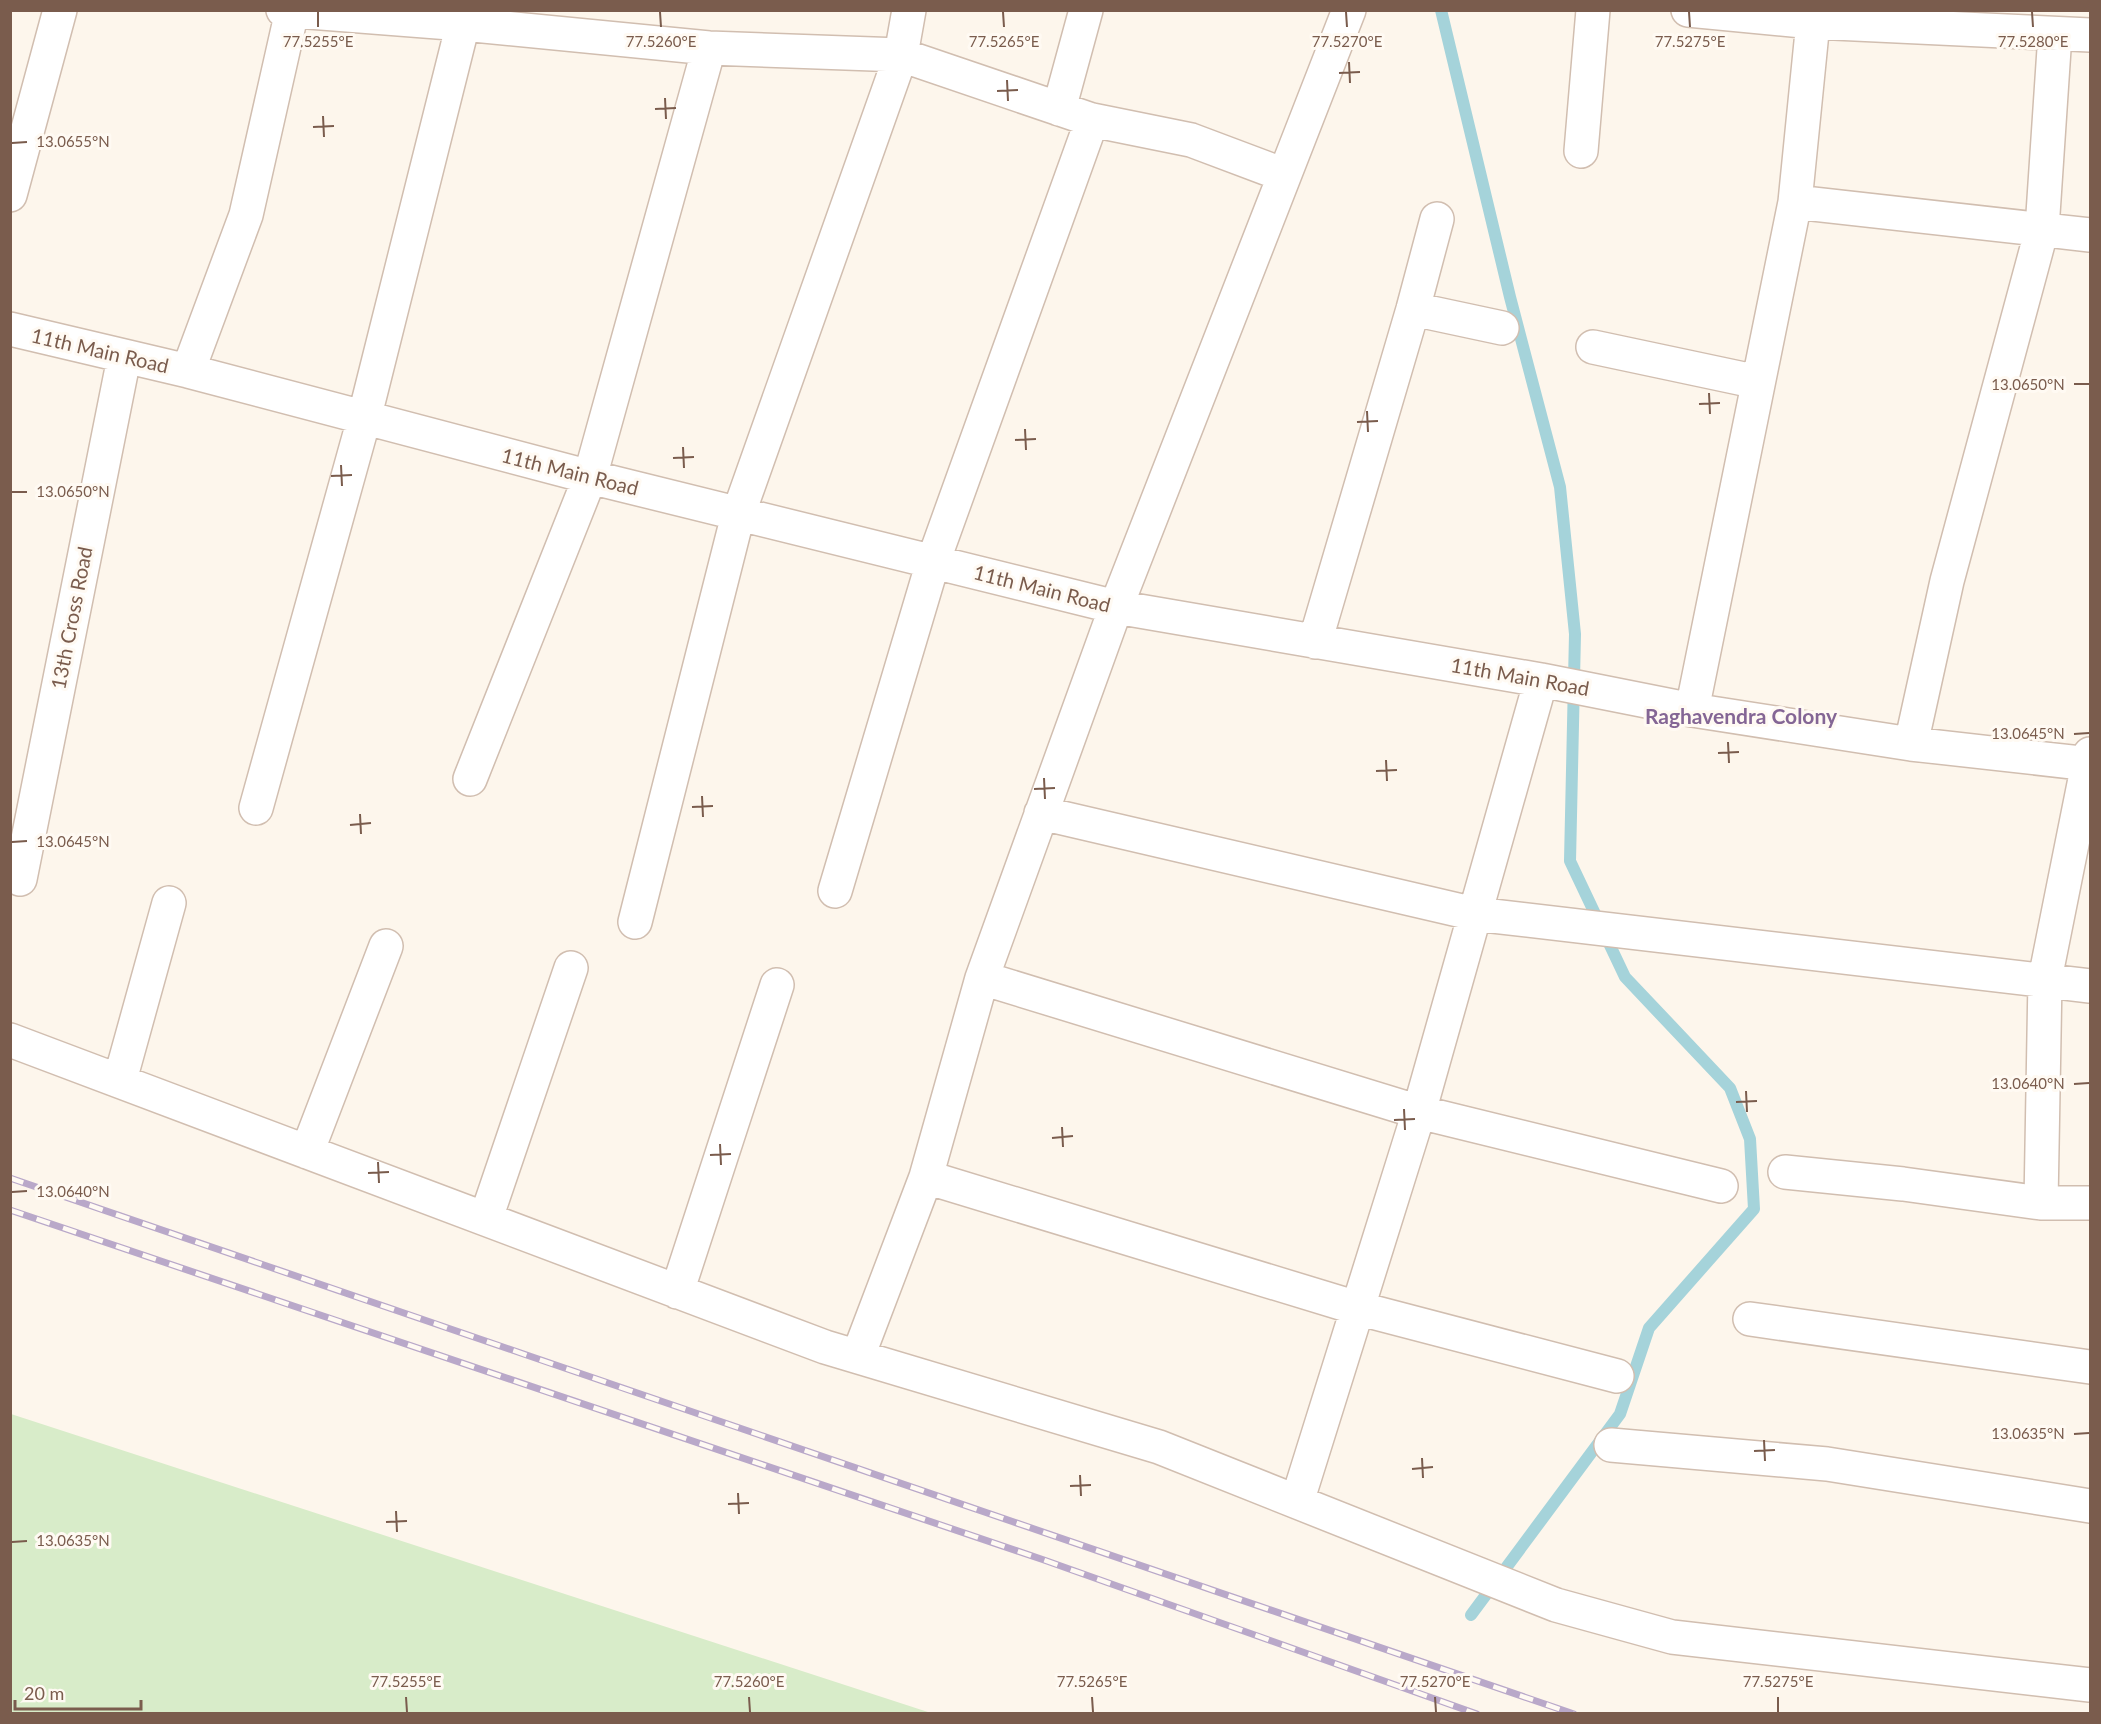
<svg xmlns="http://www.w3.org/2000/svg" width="2101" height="1724" viewBox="0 0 2101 1724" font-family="Lato,sans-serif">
  <rect width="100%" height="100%" fill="#fdf6ec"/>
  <path fill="#d8ecc9" d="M 11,1414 L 931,1713 L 11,1713 Z"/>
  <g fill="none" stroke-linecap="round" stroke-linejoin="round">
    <path stroke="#a5d3da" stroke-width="12" d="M 1441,10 L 1510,297 L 1560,487 L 1575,634 L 1570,861 L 1625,977 L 1730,1088 L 1750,1139 L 1754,1209 L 1649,1328 L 1620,1414 L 1471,1615"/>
    <defs>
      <path id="minor" d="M 283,10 L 463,24 L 709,48 L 901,55 L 1092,120 L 1191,140 L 1284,175
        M 1688,10 L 1813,22 L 2090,35
        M 1059,109 L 1086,10
        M 1581,151 L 1593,10
        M 10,195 L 60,10
        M 1795,202 L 2090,235
        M 1413,309 L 1502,328
        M 10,329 L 188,371 L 590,477 L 1116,607 L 1541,680 L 1692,710 L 1911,744 L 2090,764
        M 1593,347 L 1758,382
        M 188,371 L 246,215 L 292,11
        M 1315,642 L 1413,309 L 1437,219
        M 1692,710 L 1795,202 L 1813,22
        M 1911,744 L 1947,581 L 2042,229 L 2055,34
        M 470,779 L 590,477 L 709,48
        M 256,808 L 364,419 L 463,24
        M 1041,813 L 1475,914 L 2090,986
        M 20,879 L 124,358
        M 835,891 L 933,562 L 1092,120
        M 635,922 L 738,515 L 901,55 L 909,10
        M 982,978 L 1419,1112 L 1541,680
        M 10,1040 L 825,1347 L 1159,1447 L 1556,1605 L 1672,1637 L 2090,1685
        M 120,1080 L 169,903
        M 307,1152 L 386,946
        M 1785,1172 L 1903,1184 L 2041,1203 L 2090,1203
        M 926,1177 L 1357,1308 L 1617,1376
        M 2041,1203 L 2045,979 L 2090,754
        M 486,1218 L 571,968
        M 677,1292 L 777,985
        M 1750,1319 L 2090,1367
        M 858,1356 L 926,1177 L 982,978 L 1116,607 L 1349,10
        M 1611,1445 L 1827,1464 L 2090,1506
        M 1297,1502 L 1419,1112 L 1721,1186"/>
    </defs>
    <use href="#minor" stroke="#d1beb0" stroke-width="36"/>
    <use href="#minor" stroke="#fff" stroke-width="33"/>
    <defs>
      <path id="rail" d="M 10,1178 L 1574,1714
        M 10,1210 L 1044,1560 L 1477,1714"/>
    </defs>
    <use href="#rail" stroke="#b9a8c9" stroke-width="7"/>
    <use href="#rail" stroke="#fffaf3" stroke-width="4.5" stroke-dasharray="14" stroke-linecap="butt"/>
  </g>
  <path fill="none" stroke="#7a5c4d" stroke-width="2" d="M 318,12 L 318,27M 660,12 L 661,27M 1003,12 L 1004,27M 1346,12 L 1347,27M 1689,12 L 1690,27M 2032,12 L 2033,27M 1349,62 L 1350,83M 1339,73 L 1360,72M 1007,80 L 1008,101M 997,91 L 1018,90M 665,98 L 666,119M 655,109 L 676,108M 323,116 L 324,137M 313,127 L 334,126M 12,143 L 27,142M 2074,384 L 2089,384M 1709,393 L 1710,414M 1699,404 L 1720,403M 1367,411 L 1368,432M 1357,422 L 1378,421M 1025,429 L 1026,450M 1015,440 L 1036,439M 683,447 L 684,468M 673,458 L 694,457M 341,465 L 342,486M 331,476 L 352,475M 12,492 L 27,492M 2074,734 L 2089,733M 1728,742 L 1729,763M 1718,753 L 1739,752M 1386,760 L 1387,781M 1376,771 L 1397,770M 1044,778 L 1045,799M 1034,789 L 1055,788M 702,796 L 703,817M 692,807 L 713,806M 360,814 L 361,834M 350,825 L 371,823M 12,842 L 27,841M 2074,1084 L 2089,1083M 1746,1091 L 1747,1112M 1736,1102 L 1757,1101M 1404,1109 L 1405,1130M 1394,1120 L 1415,1119M 1062,1127 L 1063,1147M 1052,1138 L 1073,1136M 720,1144 L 721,1165M 710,1155 L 731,1154M 378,1162 L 379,1183M 368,1173 L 389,1172M 12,1192 L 27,1191M 2074,1434 L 2089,1433M 1764,1440 L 1765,1461M 1754,1451 L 1775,1450M 1422,1458 L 1423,1478M 1412,1469 L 1433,1467M 1080,1475 L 1081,1496M 1070,1486 L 1091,1485M 738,1493 L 739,1514M 728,1504 L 749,1503M 396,1511 L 397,1532M 386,1522 L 407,1521M 12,1542 L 27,1541M 406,1697 L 407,1712M 749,1697 L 750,1712M 1092,1697 L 1093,1712M 1435,1697 L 1436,1712M 1778,1697 L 1778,1712"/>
  <g text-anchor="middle" stroke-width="6" stroke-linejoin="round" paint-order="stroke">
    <g font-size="20" fill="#7a5c4d" stroke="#fffaf3">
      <text transform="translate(100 351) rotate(13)" y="7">11th Main Road</text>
      <text transform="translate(570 472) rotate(14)" y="7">11th Main Road</text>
      <text transform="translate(1042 589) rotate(14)" y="7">11th Main Road</text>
      <text transform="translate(72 618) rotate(-79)" y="7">13th Cross Road</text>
      <text transform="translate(1520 677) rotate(10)" y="7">11th Main Road</text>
    </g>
    <g font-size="21" font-weight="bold" fill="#846695" stroke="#fffaf3">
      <text x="1741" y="724">Raghavendra Colony</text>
    </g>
  </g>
  <g font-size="15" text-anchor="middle" fill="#7a5c4d" stroke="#fffaf3" stroke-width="6" stroke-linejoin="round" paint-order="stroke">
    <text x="318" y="47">77.5255°E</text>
    <text x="661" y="47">77.5260°E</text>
    <text x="1004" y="47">77.5265°E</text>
    <text x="1347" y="47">77.5270°E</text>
    <text x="1690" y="47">77.5275°E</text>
    <text x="2033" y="47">77.5280°E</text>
    <text x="73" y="147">13.0655°N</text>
    <text x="2028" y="390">13.0650°N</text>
    <text x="73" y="497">13.0650°N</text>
    <text x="2028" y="739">13.0645°N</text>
    <text x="73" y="847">13.0645°N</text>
    <text x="2028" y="1089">13.0640°N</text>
    <text x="73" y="1197">13.0640°N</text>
    <text x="2028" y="1439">13.0635°N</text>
    <text x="73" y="1546">13.0635°N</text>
    <text x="406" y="1687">77.5255°E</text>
    <text x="749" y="1687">77.5260°E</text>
    <text x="1092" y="1687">77.5265°E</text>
    <text x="1435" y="1687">77.5270°E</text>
    <text x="1778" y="1687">77.5275°E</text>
  </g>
  <rect width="2101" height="1724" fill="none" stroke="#7a5c4d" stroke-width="24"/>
  <path d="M15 1700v9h126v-9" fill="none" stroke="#7a5c4d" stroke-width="3"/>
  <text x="24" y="1700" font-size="18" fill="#7a5c4d" stroke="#fffaf3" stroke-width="4.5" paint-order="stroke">20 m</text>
</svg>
